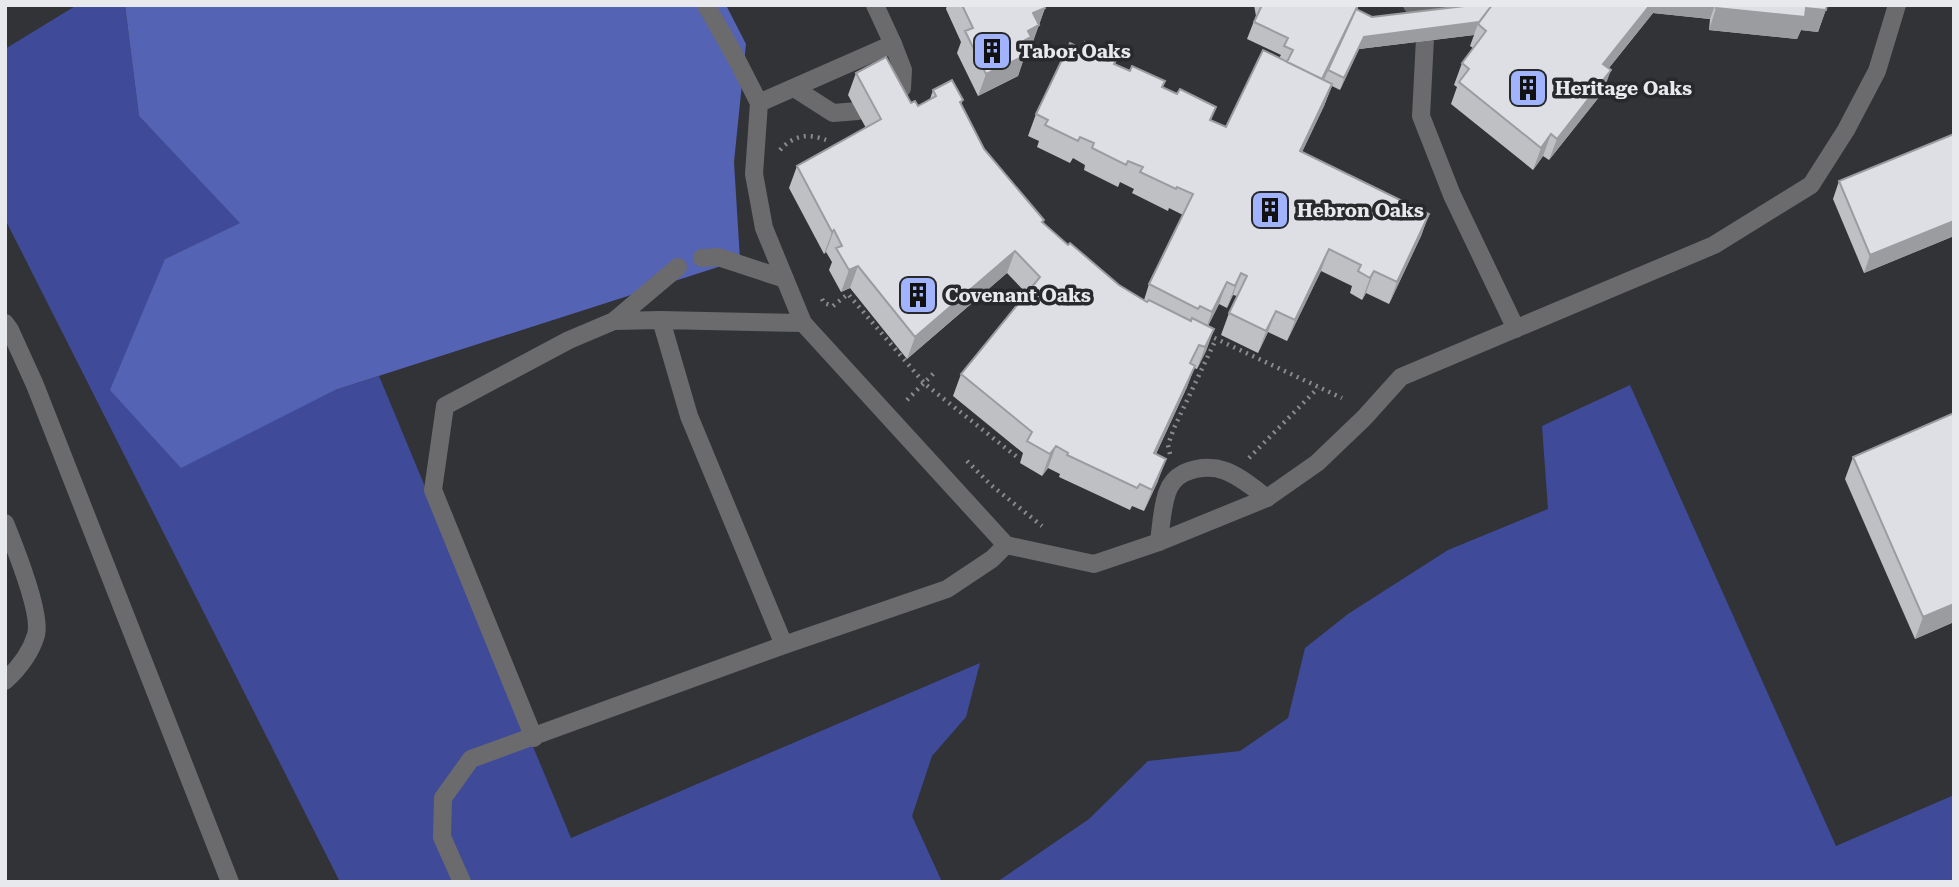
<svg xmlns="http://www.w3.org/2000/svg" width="1959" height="887" viewBox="0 0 1959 887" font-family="'Roboto Serif',serif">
  <rect width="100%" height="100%" fill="#313336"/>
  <path fill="#3f4b98" d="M 77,5 L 125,5 L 139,116 L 241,223 L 165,259 L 335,390 L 379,376 L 571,838 L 980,663 L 966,717 L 932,756 L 912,816 L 942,882 L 340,882 L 5,219 L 5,49 Z
    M 1630,385 L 1836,846 L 1954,795 L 1954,882 L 997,882 L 1089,819 L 1148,761 L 1240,751 L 1288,718 L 1305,648 L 1348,614 L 1448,550 L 1548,509 L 1542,426 Z"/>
  <path fill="#5463b4" d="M 125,5 L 726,5 L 746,44 L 734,162 L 740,260 L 335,390 L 181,468 L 110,390 L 165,259 L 240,223 L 139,116 Z"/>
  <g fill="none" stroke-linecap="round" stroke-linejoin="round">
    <path stroke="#898a8d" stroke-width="4.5" stroke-dasharray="2 5" stroke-linecap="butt" d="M 780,150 C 794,135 807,133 826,140
      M 822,299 L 824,303 L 833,306 L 848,294 L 925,384 L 1017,457
      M 1208,335 L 1342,398
      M 907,400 L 936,371
      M 1170,454 L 1168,445 L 1174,428 L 1216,339
      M 1249,458 L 1318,388
      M 967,461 L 991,485 L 1042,526"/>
    <path stroke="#6b6b6d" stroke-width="18" d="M 794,88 L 833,113 L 858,111
      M 885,95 L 902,88 L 903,70 L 893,44
      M 702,258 L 718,257 L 785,279
      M 661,320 L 689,416 L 784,645
      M 614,321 L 678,267
      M 5,323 L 10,330 L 35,385 L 230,882
      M 5,523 C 14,545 42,614 36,635 C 31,652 18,669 5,681
      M 1159,542 C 1161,526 1162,508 1167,493 C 1170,484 1176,477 1184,473 C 1220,458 1240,478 1267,498
      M 534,738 L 433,490 L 445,406 L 569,340 L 614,321 L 661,320 L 803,323
      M 462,882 L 442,837 L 443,798 L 471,759 L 784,645 L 947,589 L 992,559 L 1006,545"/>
    <path stroke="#6b6b6d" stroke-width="18" d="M 706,5 L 736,58 L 759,103 L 893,44 L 875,5
      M 1412,5 L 1426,19 L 1439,5
      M 1426,19 L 1421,116 L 1452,195 L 1516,329
      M 759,103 L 754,174 L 764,228 L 803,323 L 1006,545 L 1094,564 L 1159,542 L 1267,498 L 1317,463 L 1364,418 L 1401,377 L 1714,245 L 1811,185 L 1846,130 L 1877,71 L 1897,5"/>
  </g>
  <path fill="#bfc0c4" d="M 947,5 L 1044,5 L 1045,8 L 1031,47 L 1027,49 L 1018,76 L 978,96 L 957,53 L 961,42 L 946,9 Z
    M 1254,5 L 1359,5 L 1357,10 L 1372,17 L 1473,5 L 1827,5 L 1818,32 L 1801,30 L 1797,39 L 1709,30 L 1710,19 L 1653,13 L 1609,68 L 1603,92 L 1549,160 L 1543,156 L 1533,170 L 1451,104 L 1457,87 L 1454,85 L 1462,63 L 1473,48 L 1470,46 L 1474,35 L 1359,49 L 1340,90 L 1332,86 L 1324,106 L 1302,152 L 1429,214 L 1421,236 L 1389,304 L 1366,293 L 1362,300 L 1350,293 L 1352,286 L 1321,271 L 1287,341 L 1268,332 L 1258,353 L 1221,335 L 1229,313 L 1237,296 L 1233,295 L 1227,308 L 1219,304 L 1208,326 L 1214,329 L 1206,351 L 1197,369 L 1194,368 L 1187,387 L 1156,454 L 1158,481 L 1144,511 L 1132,506 L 1130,510 L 1059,477 L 1060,474 L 1048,468 L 1042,476 L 1020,463 L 1023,453 L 953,396 L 961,374 L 1026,293 L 1007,273 L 907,359 L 850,288 L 841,292 L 829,270 L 832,262 L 826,252 L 824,254 L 789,188 L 797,166 L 866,128 L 848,95 L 856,73 L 918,106 L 930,99 L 933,90 L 963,100 L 961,104 L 984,149 L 1043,223 L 1068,245 L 1119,285 L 1144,300 L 1149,284 L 1183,215 L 1169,208 L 1168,211 L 1132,193 L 1134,189 L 1120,182 L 1118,187 L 1084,170 L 1085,165 L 1073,158 L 1070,163 L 1037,147 L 1039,141 L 1028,136 L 1036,114 L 1082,49 L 1117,58 L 1115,64 L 1163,87 L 1211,120 L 1226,127 L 1279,58 L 1281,55 L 1247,39 L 1256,16 Z
    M 1954,134 L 1954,236 L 1864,273 L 1833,199 L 1839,181 Z
    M 1954,413 L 1954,622 L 1915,639 L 1845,479 L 1853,457 Z"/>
  <path fill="#9b9ca0" d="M 1358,5 L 1359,5 L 1314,101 L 1320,84 Z
    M 1650,5 L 1715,5 L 1710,19 L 1653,13 L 1595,85 L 1603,64 Z
    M 1045,8 L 1031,47 L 1027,49 L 1018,76 L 978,96 L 986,74 L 1020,43 L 1033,13 Z
    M 1716,8 L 1806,8 L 1826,10 L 1818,32 L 1801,30 L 1797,39 L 1709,30 Z
    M 1483,22 L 1478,24 L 1474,35 L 1359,49 L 1340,90 L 1344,78 L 1364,37 Z
    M 1611,70 L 1603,92 L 1549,160 L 1557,139 Z
    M 1332,84 L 1324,106 L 1292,173 L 1300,151 Z
    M 1551,134 L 1543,156 L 1533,170 L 1541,148 Z
    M 1429,214 L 1421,236 L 1389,304 L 1397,282 Z
    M 1954,221 L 1954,236 L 1864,273 L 1870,255 Z
    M 834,230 L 826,252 L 824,254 L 832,232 Z
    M 1329,249 L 1321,271 L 1287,341 L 1295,320 Z
    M 1015,251 L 1007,273 L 907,359 L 915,337 Z
    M 858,266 L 850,288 L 841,292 L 849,270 Z
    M 1374,271 L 1366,293 L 1362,300 L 1370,278 Z
    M 1241,273 L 1233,295 L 1227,308 L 1235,286 Z
    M 1227,282 L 1219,304 L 1204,334 L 1212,312 Z
    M 1276,311 L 1268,332 L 1258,353 L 1266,331 Z
    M 1214,329 L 1206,351 L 1197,369 L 1205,347 Z
    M 1195,366 L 1187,387 L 1146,475 L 1154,453 Z
    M 1056,446 L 1048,468 L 1042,476 L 1050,454 Z
    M 1166,459 L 1158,481 L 1144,511 L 1152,490 Z
    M 1954,604 L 1954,622 L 1915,639 L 1923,617 Z"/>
  <path fill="#dedfe4" stroke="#9b9ca0" stroke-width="2" d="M 962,5 L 1044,5 L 1045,8 L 1033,13 L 1039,25 L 1028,31 L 1031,37 L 1020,43 L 1026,55 L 986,74 L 965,31 L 973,28 Z
    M 1262,5 L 1358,5 L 1322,79 L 1287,62 L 1293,50 L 1284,46 L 1288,38 L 1254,22 Z
    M 1473,5 L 1492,5 L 1479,22 L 1364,37 L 1344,78 L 1328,70 L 1356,9 L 1372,17 Z
    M 1492,5 L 1650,5 L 1603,64 L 1611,70 L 1557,139 L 1551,134 L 1541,148 L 1459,82 L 1469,69 L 1462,63 L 1486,31 L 1478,24 Z
    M 1717,5 L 1827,5 L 1826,10 L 1806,8 L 1805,17 L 1716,8 Z
    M 1085,42 L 1117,58 L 1114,64 L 1130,71 L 1132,66 L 1165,81 L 1162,87 L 1177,94 L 1180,89 L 1216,107 L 1210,120 L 1226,127 L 1263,50 L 1332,84 L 1300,151 L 1429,214 L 1397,282 L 1374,271 L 1370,278 L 1358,271 L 1361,265 L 1329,249 L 1295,320 L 1276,311 L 1266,331 L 1229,313 L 1247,276 L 1241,273 L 1235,286 L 1227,282 L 1212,312 L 1200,306 L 1198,309 L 1149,284 L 1193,194 L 1177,187 L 1176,189 L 1140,172 L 1143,167 L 1128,161 L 1126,165 L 1092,148 L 1094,143 L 1080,137 L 1078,141 L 1045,125 L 1048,120 L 1036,114 L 1070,43 L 1082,49 Z
    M 886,57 L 911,103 L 915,101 L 918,106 L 936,96 L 933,90 L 952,80 L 963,100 L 960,102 L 984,149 L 1044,220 L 1042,222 L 1068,245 L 1070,243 L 1119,285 L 1147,302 L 1149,300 L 1191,321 L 1192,318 L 1214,329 L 1205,347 L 1199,345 L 1190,363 L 1195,366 L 1154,453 L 1166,459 L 1152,490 L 1140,484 L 1137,488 L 1067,455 L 1068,453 L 1056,446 L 1050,454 L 1027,441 L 1032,432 L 961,374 L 1040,277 L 1015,251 L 915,337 L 858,266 L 849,270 L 836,248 L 842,246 L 834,230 L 832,232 L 797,166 L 881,119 L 856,73 Z
    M 1954,134 L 1954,221 L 1870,255 L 1839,181 Z
    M 1954,413 L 1954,604 L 1923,617 L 1853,457 Z"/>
  <defs>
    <symbol id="building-square" viewBox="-11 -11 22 22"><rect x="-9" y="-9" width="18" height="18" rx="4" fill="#a1b3fd" stroke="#28292c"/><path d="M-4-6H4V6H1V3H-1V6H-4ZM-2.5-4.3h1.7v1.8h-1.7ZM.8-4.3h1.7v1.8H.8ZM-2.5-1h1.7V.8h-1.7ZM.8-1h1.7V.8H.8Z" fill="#111"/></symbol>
  </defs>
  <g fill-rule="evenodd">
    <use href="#building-square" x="970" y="29" width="44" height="44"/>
    <use href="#building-square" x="1506" y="66" width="44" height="44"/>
    <use href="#building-square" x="1248" y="188" width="44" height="44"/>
    <use href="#building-square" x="896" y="273" width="44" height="44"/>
  </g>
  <g text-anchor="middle" stroke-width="7" stroke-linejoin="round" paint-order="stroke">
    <g font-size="19" font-weight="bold" fill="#e8e9ec" stroke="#28292c" text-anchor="start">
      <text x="1019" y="58">Tabor Oaks</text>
      <text x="1555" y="95">Heritage Oaks</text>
      <text x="1297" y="217">Hebron Oaks</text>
      <text x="945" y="302">Covenant Oaks</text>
    </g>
  </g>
  <rect width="1959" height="887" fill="none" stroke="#e8e9ec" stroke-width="14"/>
</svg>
